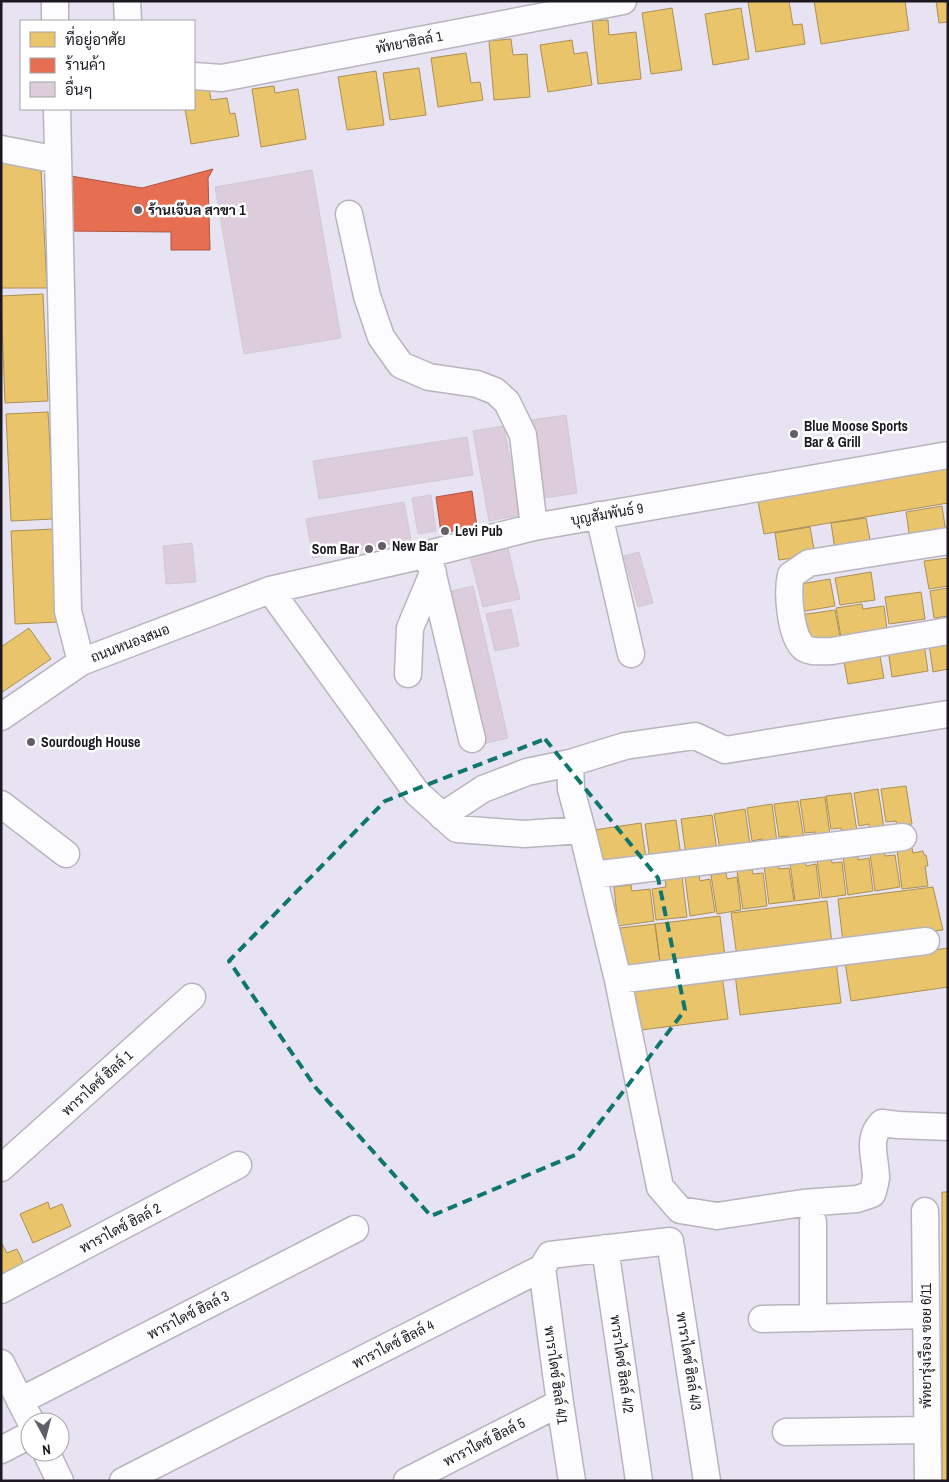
<svg xmlns="http://www.w3.org/2000/svg" width="949" height="1482" viewBox="0 0 949 1482" font-family="'Archivo Narrow',Sarabun,sans-serif">
  <rect width="100%" height="100%" fill="#e8e3f2"/>
  <path fill="#e9c46a" stroke="#ab9054" d="M 756,1 L 789,1 L 793,25 L 802,24 L 805,44 L 756,52 L 748,2 Z
    M 814,1 L 905,1 L 909,30 L 821,44 Z
    M 936,1 L 948,1 L 948,22 L 939,23 Z
    M 672,8 L 682,70 L 651,74 L 642,13 Z
    M 741,8 L 749,59 L 713,65 L 705,14 Z
    M 608,20 L 609,35 L 636,32 L 641,79 L 598,84 L 592,21 Z
    M 511,39 L 513,55 L 527,54 L 530,97 L 494,100 L 489,41 Z
    M 572,40 L 574,54 L 587,52 L 592,85 L 548,92 L 540,45 Z
    M 466,53 L 471,83 L 480,82 L 483,100 L 438,107 L 431,58 Z
    M 419,68 L 426,115 L 390,120 L 383,73 Z
    M 376,71 L 384,125 L 347,130 L 338,77 Z
    M 274,86 L 275,93 L 298,89 L 306,139 L 261,147 L 252,89 Z
    M 209,87 L 211,100 L 227,98 L 230,114 L 235,113 L 239,136 L 191,144 L 185,109 L 194,109 L 194,89 Z
    M 1,159 L 41,168 L 47,288 L 1,288 Z
    M 43,294 L 48,401 L 5,403 L 1,296 Z
    M 48,412 L 54,519 L 11,521 L 6,414 Z
    M 948,464 L 948,503 L 764,534 L 757,496 Z
    M 942,506 L 946,533 L 910,539 L 906,512 Z
    M 866,518 L 871,545 L 835,550 L 831,523 Z
    M 810,527 L 815,555 L 779,560 L 775,533 Z
    M 54,529 L 58,622 L 15,624 L 11,531 Z
    M 948,558 L 948,586 L 929,589 L 924,561 Z
    M 871,572 L 875,600 L 840,605 L 835,578 Z
    M 830,579 L 835,606 L 799,612 L 795,585 Z
    M 948,588 L 948,616 L 934,618 L 930,591 Z
    M 921,592 L 925,619 L 889,624 L 885,597 Z
    M 862,604 L 863,609 L 884,606 L 887,629 L 841,637 L 836,608 Z
    M 835,610 L 840,637 L 804,643 L 800,615 Z
    M 29,628 L 51,659 L 1,693 L 1,647 Z
    M 948,641 L 948,669 L 933,672 L 929,644 Z
    M 924,644 L 928,671 L 892,677 L 888,650 Z
    M 879,651 L 884,678 L 848,684 L 843,656 Z
    M 906,786 L 912,824 L 897,826 L 896,821 L 886,822 L 881,789 Z
    M 878,789 L 884,828 L 869,830 L 869,824 L 859,826 L 854,793 Z
    M 851,793 L 857,831 L 842,833 L 841,828 L 831,829 L 826,796 Z
    M 825,797 L 830,835 L 816,837 L 815,832 L 805,833 L 800,800 Z
    M 798,801 L 804,839 L 789,841 L 789,836 L 779,837 L 774,804 Z
    M 772,804 L 777,842 L 763,845 L 762,839 L 752,841 L 747,808 Z
    M 745,809 L 750,845 L 720,850 L 714,814 Z
    M 712,815 L 717,851 L 686,855 L 681,819 Z
    M 676,820 L 681,856 L 650,860 L 645,824 Z
    M 641,823 L 646,859 L 600,866 L 594,830 Z
    M 912,848 L 913,853 L 923,851 L 924,855 L 926,855 L 928,866 L 925,866 L 928,886 L 902,889 L 897,850 Z
    M 884,851 L 885,856 L 895,855 L 900,887 L 875,891 L 870,853 Z
    M 858,854 L 858,860 L 869,858 L 873,891 L 848,895 L 843,856 Z
    M 831,858 L 832,863 L 842,862 L 846,895 L 822,898 L 817,860 Z
    M 805,861 L 806,866 L 816,864 L 820,898 L 795,901 L 790,863 Z
    M 778,864 L 779,869 L 789,868 L 794,901 L 769,904 L 764,866 Z
    M 752,869 L 753,874 L 763,873 L 767,906 L 743,909 L 737,871 Z
    M 726,873 L 727,879 L 737,877 L 741,910 L 717,914 L 711,875 Z
    M 699,875 L 700,881 L 710,879 L 715,912 L 690,916 L 685,877 Z
    M 682,877 L 687,917 L 656,920 L 652,889 L 666,887 L 665,879 Z
    M 631,885 L 632,891 L 650,889 L 654,921 L 618,926 L 614,887 Z
    M 933,887 L 943,930 L 843,943 L 838,899 Z
    M 827,901 L 832,944 L 737,957 L 731,913 Z
    M 720,916 L 725,957 L 660,962 L 655,924 Z
    M 655,924 L 660,962 L 625,966 L 620,928 Z
    M 948,948 L 948,987 L 851,1001 L 845,962 Z
    M 836,961 L 841,1003 L 740,1015 L 735,974 Z
    M 722,975 L 728,1019 L 633,1031 L 627,987 Z
    M 942,1192 L 948,1192 L 948,1481 L 942,1481 Z
    M 48,1202 L 50,1209 L 62,1204 L 71,1226 L 33,1243 L 20,1214 Z
    M 1,1242 L 7,1253 L 17,1249 L 25,1266 L 1,1277 Z"/>
  <path fill="#e76f51" stroke="#aa5543" d="M 213,169 L 208,178 L 210,250 L 171,250 L 171,232 L 69,231 L 65,175 L 142,188 Z
    M 472,491 L 477,527 L 441,533 L 436,497 Z"/>
  <path fill="#dcccdc" stroke="#d0c9d3" d="M 312,170 L 341,338 L 244,354 L 215,187 Z
    M 566,415 L 577,493 L 544,498 L 532,420 Z
    M 504,426 L 520,515 L 489,521 L 473,431 Z
    M 467,437 L 473,475 L 319,499 L 313,461 Z
    M 431,495 L 436,531 L 418,534 L 412,498 Z
    M 404,502 L 411,540 L 313,558 L 306,519 Z
    M 192,543 L 196,582 L 166,584 L 163,546 Z
    M 507,544 L 520,599 L 483,607 L 469,553 Z
    M 639,552 L 653,603 L 638,607 L 624,556 Z
    M 473,586 L 508,738 L 474,746 L 439,594 Z
    M 511,609 L 519,646 L 495,651 L 486,614 Z"/>
  <g fill="none" stroke-linecap="round" stroke-linejoin="round">
    <defs>
      <path id="minor" d="M 55,1 L 55,21
        M 127,1 L 128,21
        M 194,76 L 222,78 L 623,1
        M 57,109 L 68,611 L 81,662
        M 1,149 L 58,160
        M 349,214 L 367,296 L 381,337 L 401,365 L 429,377 L 477,384 L 495,391 L 507,402 L 523,435 L 534,527
        M 599,515 L 631,654
        M 948,541 L 809,563 L 791,575 C 787,592 790,636 804,648 C 812,653 823,651 832,651 L 948,631
        M 428,554 L 472,739
        M 270,590 L 417,793 L 457,829 L 524,834 L 582,830 L 618,980 L 660,1187 L 680,1210 L 717,1216 L 803,1203 L 857,1199 L 872,1194 C 874,1189 875,1183 876,1178 C 876,1158 866,1139 882,1123 L 898,1125 L 948,1127
        M 408,674 L 410,628 L 433,573
        M 1,717 L 81,662 L 270,590 L 428,554 L 534,527 L 948,455
        M 570,763 L 571,789 L 582,830
        M 1,804 L 66,854
        M 442,816 L 483,789 L 527,772 L 570,763 L 625,746 L 695,736 L 725,750 L 948,714
        M 593,875 L 903,837
        M 618,980 L 926,941
        M 1,1168 L 192,997
        M 925,1211 L 928,1481
        M 605,1248 L 639,1481
        M 542,1268 L 560,1403 L 572,1481
        M 1,1290 L 238,1165
        M 813,1318 L 813,1222
        M 762,1319 L 926,1315
        M 1,1363 L 31,1422
        M 20,1401 L 355,1229
        M 786,1432 L 927,1430
        M 1,1450 L 30,1435
        M 46,1452 L 60,1481
        M 123,1481 L 542,1268 L 550,1255 L 670,1241 L 707,1481
        M 407,1481 L 560,1403"/>
    </defs>
    <use href="#minor" stroke="#b8b4bf" stroke-width="29"/>
    <use href="#minor" stroke="#fcfbfd" stroke-width="26"/>
  </g>
  <path fill="none" stroke="#0f766e" stroke-width="4" stroke-dasharray="10 6" stroke-linejoin="round" d="M 545,739 L 658,878 L 685,1010 L 575,1155 L 431,1216 L 316,1088 L 229,961 L 385,801 Z"/>
  <g fill="#635f6a" stroke="#fff" stroke-width="2">
    <circle cx="138" cy="210" r="5"/>
    <circle cx="794" cy="434" r="5"/>
    <circle cx="445" cy="531" r="5"/>
    <circle cx="382" cy="546" r="5"/>
    <circle cx="369" cy="549" r="5"/>
    <circle cx="31" cy="742" r="5"/>
  </g>
  <g text-anchor="middle" stroke-width="5" stroke-linejoin="round" paint-order="stroke">
    <g font-size="14" fill="#1b1821" stroke="#fff">
      <text transform="translate(409 42) rotate(-11)" y="5">พัทยาฮิลล์ 1</text>
      <text transform="translate(607 514) rotate(-10)" y="5">บุญสัมพันธ์ 9</text>
      <text transform="translate(130 643) rotate(-21)" y="5">ถนนหนองสมอ</text>
      <text transform="translate(97 1083) rotate(-42)" y="5">พาราไดซ์ ฮิลล์ 1</text>
      <text transform="translate(120 1228) rotate(-28)" y="5">พาราไดซ์ ฮิลล์ 2</text>
      <text transform="translate(188 1315) rotate(-27)" y="5">พาราไดซ์ ฮิลล์ 3</text>
      <text transform="translate(393 1344) rotate(-27)" y="5">พาราไดซ์ ฮิลล์ 4</text>
      <text transform="translate(926 1346) rotate(-90)" y="5">พัทยารุ่งเรือง ซอย 6/11</text>
      <text transform="translate(689 1361) rotate(81)" y="5">พาราไดซ์ ฮิลล์ 4/3</text>
      <text transform="translate(622 1364) rotate(82)" y="5">พาราไดซ์ ฮิลล์ 4/2</text>
      <text transform="translate(556 1375) rotate(82)" y="5">พาราไดซ์ ฮิลล์ 4/1</text>
      <text transform="translate(484 1442) rotate(-27)" y="5">พาราไดซ์ ฮิลล์ 5</text>
    </g>
    <g font-size="14" font-weight="bold" fill="#1b1821" stroke="#fff" text-anchor="start">
      <text x="148" y="215">ร้านเจ๊บล สาขา 1</text>
      <text x="804" y="431">Blue Moose Sports<tspan x="804" dy="16">Bar &amp; Grill</tspan></text>
      <text x="455" y="536">Levi Pub</text>
      <text x="392" y="551">New Bar</text>
      <text x="359" y="554" text-anchor="end">Som Bar</text>
      <text x="41" y="747">Sourdough House</text>
    </g>
  </g>
  <rect width="949" height="1482" fill="none" stroke="#1b1821" stroke-width="5"/>
  <rect x="20" y="20" width="175" height="90" fill="#ffffff" stroke="#a4a3a6"/>
  <rect x="30" y="32" width="25" height="15" fill="#e9c46a" stroke="#a4a3a6"/>
  <text x="65" y="45" font-size="15" fill="#1b1821">ที่อยู่อาศัย</text>
  <rect x="30" y="58" width="25" height="15" fill="#e76f51" stroke="#a4a3a6"/>
  <text x="65" y="70" font-size="15" fill="#1b1821">ร้านค้า</text>
  <rect x="30" y="82" width="25" height="15" fill="#dcccdc" stroke="#a4a3a6"/>
  <text x="65" y="95" font-size="15" fill="#1b1821">อื่นๆ</text>
  <g transform="translate(45 1437) rotate(173)"><circle r="24" fill="#ffffff" stroke="#a4a3a6"/>
  <path d="M0-4L9 19L0 12L-9 19Z" fill="#635f6a"/>
  <text y="-8" font-size="14" font-weight="bold" text-anchor="middle" fill="#1b1821">N</text>
  </g>
</svg>
